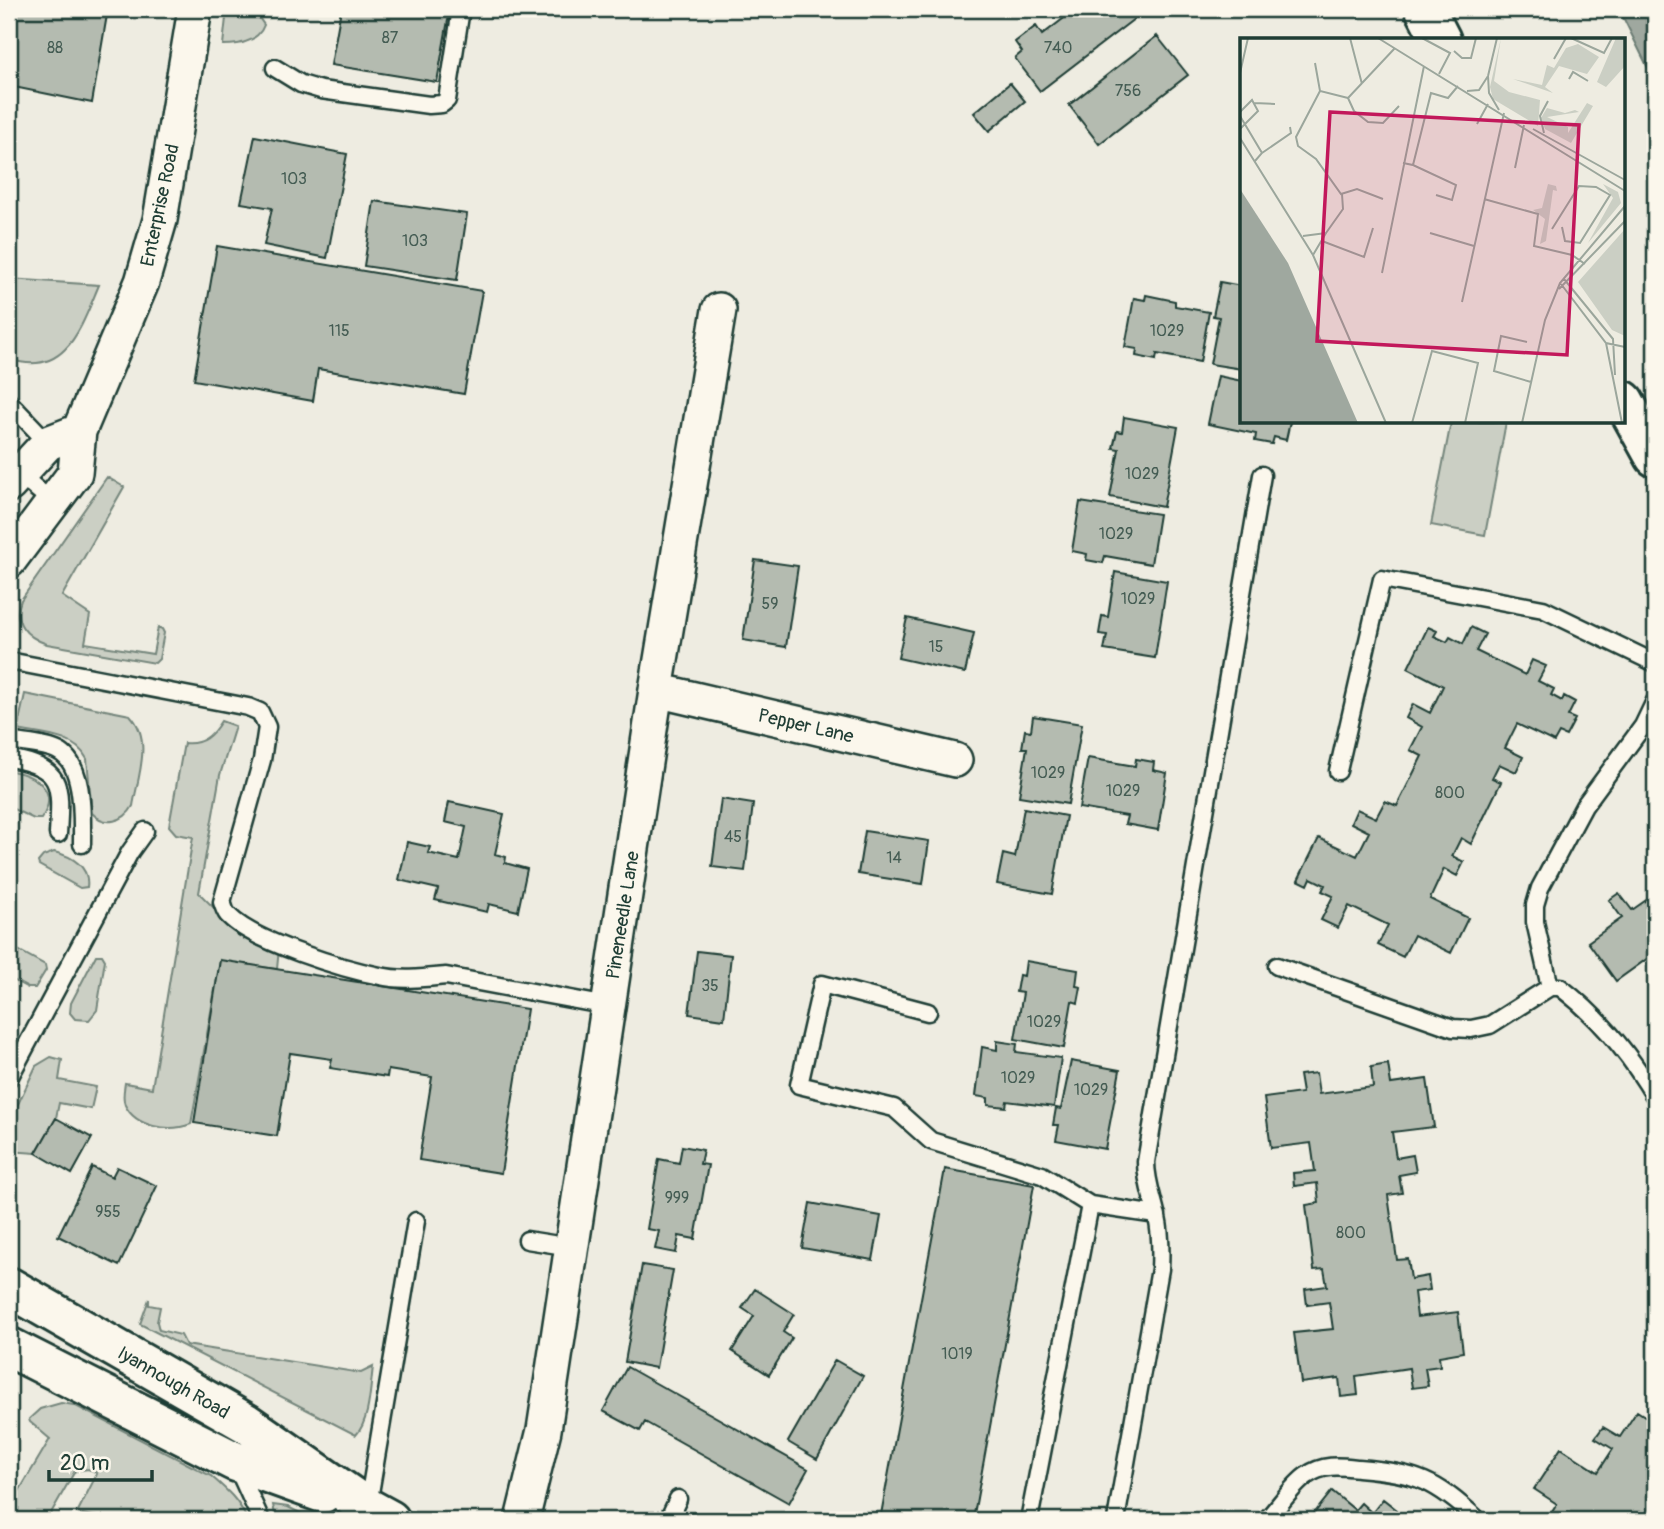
<svg xmlns="http://www.w3.org/2000/svg" width="1664" height="1529" viewBox="0 0 1664 1529" font-family="Pangolin,sans-serif">
  <rect width="100%" height="100%" fill="#eeece1"/>
  <filter id="ink" filterUnits="userSpaceOnUse"><feTurbulence type="fractalNoise" baseFrequency=".0143" numOctaves="2"/><feDisplacementMap in="SourceGraphic" scale="14" xChannelSelector="R" yChannelSelector="G"/><feConvolveMatrix kernelMatrix="1 2 1 2 8 2 1 2 1" color-interpolation-filters="sRGB"/></filter>
  <g filter="url(#ink)">
    <path fill="#cbcfc4" stroke="#75867c" stroke-width="2" d="M 227,9 L 253,9 L 264,25 C 258,42 239,45 223,45 Z
      M 9,279 L 99,285 C 81,327 66,379 9,359 Z
      M 1451,422 L 1506,422 L 1485,535 L 1431,525 Z
      M 107,477 L 124,487 L 62,596 L 90,615 L 85,643 L 153,654 L 158,627 L 162,629 L 164,633 L 159,659 L 155,663 L 47,644 C 26,637 12,622 21,600 Z
      M 25,694 L 130,715 C 153,739 138,776 133,806 C 124,822 105,827 92,813 L 87,759 C 75,735 42,735 17,730 Z
      M 221,721 L 235,726 L 220,775 L 199,893 L 231,925 L 279,948 L 277,969 L 220,961 L 191,1124 C 170,1132 136,1128 125,1105 C 122,1098 124,1090 125,1083 L 152,1088 L 193,837 L 176,834 L 169,826 L 184,743 C 202,745 212,736 221,721 Z
      M 12,771 C 38,776 60,792 41,819 L 34,819 L 9,807 L 9,777 Z
      M 54,852 C 72,856 90,867 87,887 L 80,888 L 39,865 L 38,862 L 43,856 Z
      M 9,945 L 45,965 L 46,970 L 35,988 L 28,988 L 9,978 Z
      M 96,955 L 102,955 L 105,960 L 97,1010 L 89,1020 L 75,1019 L 70,1013 L 71,1003 Z
      M 51,1057 L 62,1060 L 59,1080 L 96,1087 L 91,1109 L 59,1103 L 56,1118 L 36,1153 L 9,1151 L 9,1123 L 36,1066 Z
      M 149,1299 L 149,1305 L 160,1307 L 157,1322 L 159,1330 L 181,1335 L 186,1345 L 361,1373 L 373,1367 C 370,1388 370,1420 356,1435 L 140,1324 Z
      M 61,1403 L 74,1405 L 211,1476 C 226,1489 240,1501 247,1520 L 115,1520 L 77,1513 L 97,1474 C 91,1467 84,1469 75,1471 L 47,1520 L 9,1520 L 9,1508 L 50,1439 L 30,1422 L 29,1419 L 40,1409 Z
      M 273,1505 L 288,1507 L 314,1520 L 276,1520 Z"/>
    <path fill="#9fa89f" stroke="#6c7d74" stroke-width="2" d="M 1619,9 L 1655,9 L 1655,82 Z"/>
    <path fill="#b4bbb0" stroke="#1f3d34" stroke-width="2" d="M 9,9 L 108,9 L 92,103 L 9,86 Z
      M 341,9 L 450,9 L 437,82 L 331,65 Z
      M 1076,9 L 1147,9 L 1040,91 L 1015,58 L 1022,52 L 1015,42 L 1036,26 L 1042,35 Z
      M 1157,36 L 1188,75 L 1099,144 L 1069,105 Z
      M 1010,83 L 1025,101 L 989,131 L 974,113 Z
      M 255,136 L 347,154 L 327,258 L 264,245 L 272,208 L 241,203 Z
      M 374,201 L 467,214 L 457,280 L 364,266 Z
      M 217,246 L 482,291 L 464,394 L 318,369 L 313,401 L 194,380 Z
      M 1220,282 L 1242,286 L 1242,369 L 1210,364 L 1219,317 L 1213,316 Z
      M 1146,295 L 1175,301 L 1175,306 L 1209,312 L 1200,362 L 1157,354 L 1156,360 L 1136,356 L 1137,349 L 1125,347 L 1134,298 L 1145,300 Z
      M 1218,376 L 1242,381 L 1242,422 L 1290,422 L 1286,440 L 1274,437 L 1272,444 L 1255,441 L 1256,434 L 1208,424 Z
      M 1124,417 L 1178,427 L 1163,507 L 1110,497 L 1119,449 L 1113,448 L 1117,431 L 1122,432 Z
      M 1080,502 L 1159,514 L 1151,564 L 1105,556 L 1103,563 L 1086,560 L 1087,554 L 1072,551 Z
      M 755,560 L 798,566 L 786,647 L 743,640 Z
      M 1115,572 L 1167,581 L 1155,658 L 1104,650 L 1107,635 L 1099,634 L 1102,616 L 1108,617 Z
      M 907,618 L 974,633 L 965,673 L 898,658 Z
      M 1428,627 L 1437,631 L 1434,636 L 1447,642 L 1450,637 L 1463,644 L 1471,627 L 1485,634 L 1476,651 L 1525,675 L 1532,660 L 1546,666 L 1538,681 L 1554,689 L 1551,695 L 1562,701 L 1564,696 L 1575,702 L 1568,716 L 1575,719 L 1566,736 L 1559,733 L 1554,742 L 1517,724 L 1505,748 L 1523,757 L 1516,772 L 1499,764 L 1492,778 L 1501,782 L 1471,844 L 1461,838 L 1452,856 L 1464,862 L 1457,876 L 1444,869 L 1430,899 L 1468,918 L 1451,953 L 1414,935 L 1403,957 L 1378,945 L 1388,925 L 1349,906 L 1338,928 L 1321,920 L 1333,896 L 1322,891 L 1325,885 L 1311,878 L 1308,885 L 1298,880 L 1319,838 L 1357,856 L 1369,832 L 1351,823 L 1357,809 L 1376,818 L 1385,801 L 1397,806 L 1422,756 L 1410,750 L 1422,727 L 1406,718 L 1413,704 L 1430,713 L 1443,686 L 1408,668 Z
      M 1033,716 L 1082,724 L 1068,804 L 1019,796 L 1027,748 L 1022,748 L 1025,730 L 1031,731 Z
      M 1088,758 L 1135,766 L 1136,759 L 1154,762 L 1153,770 L 1167,773 L 1158,830 L 1125,824 L 1127,816 L 1079,808 Z
      M 721,799 L 753,804 L 745,871 L 712,867 Z
      M 449,802 L 504,814 L 495,854 L 506,857 L 505,863 L 527,869 L 518,911 L 489,904 L 487,912 L 435,900 L 438,889 L 399,880 L 407,842 L 430,847 L 428,853 L 459,860 L 466,827 L 445,822 Z
      M 1024,808 L 1066,816 L 1052,894 L 997,884 L 1003,854 L 1015,857 Z
      M 865,831 L 929,841 L 923,884 L 858,874 Z
      M 1619,893 L 1632,910 L 1655,894 L 1655,962 L 1651,956 L 1616,981 L 1588,942 L 1622,918 L 1609,900 Z
      M 697,951 L 731,955 L 724,1019 L 689,1014 Z
      M 220,960 L 527,1009 L 501,1173 L 419,1160 L 432,1077 L 388,1070 L 387,1077 L 330,1068 L 332,1059 L 290,1053 L 277,1136 L 194,1123 Z
      M 1026,961 L 1078,970 L 1076,986 L 1081,987 L 1078,1003 L 1072,1001 L 1064,1048 L 1015,1039 L 1023,993 L 1016,992 L 1019,975 L 1024,976 Z
      M 997,1041 L 1017,1044 L 1016,1052 L 1061,1058 L 1054,1107 L 1007,1101 L 1006,1107 L 988,1105 L 988,1098 L 976,1096 L 982,1047 L 997,1050 Z
      M 1071,1061 L 1120,1070 L 1105,1149 L 1056,1140 L 1059,1125 L 1053,1125 L 1056,1108 L 1061,1109 Z
      M 1388,1064 L 1391,1084 L 1427,1079 L 1434,1127 L 1392,1132 L 1396,1158 L 1413,1155 L 1416,1172 L 1399,1175 L 1402,1193 L 1388,1195 L 1397,1260 L 1408,1259 L 1411,1279 L 1428,1276 L 1430,1290 L 1414,1292 L 1417,1317 L 1458,1312 L 1463,1352 L 1439,1356 L 1440,1366 L 1425,1368 L 1428,1386 L 1412,1388 L 1409,1368 L 1356,1376 L 1358,1395 L 1341,1397 L 1339,1378 L 1301,1383 L 1294,1333 L 1333,1329 L 1329,1302 L 1307,1305 L 1305,1289 L 1327,1286 L 1324,1269 L 1314,1270 L 1306,1205 L 1319,1203 L 1317,1183 L 1294,1186 L 1293,1173 L 1315,1171 L 1311,1143 L 1271,1148 L 1264,1098 L 1302,1093 L 1299,1075 L 1316,1073 L 1319,1094 L 1373,1087 L 1371,1067 Z
      M 56,1118 L 92,1138 L 72,1174 L 36,1153 Z
      M 682,1146 L 703,1150 L 700,1164 L 708,1165 L 695,1239 L 679,1236 L 676,1253 L 655,1249 L 659,1231 L 647,1229 L 659,1159 L 679,1163 Z
      M 92,1167 L 112,1177 L 117,1167 L 157,1186 L 119,1266 L 58,1236 Z
      M 945,1169 L 1034,1185 L 973,1520 L 880,1520 Z
      M 810,1203 L 881,1216 L 873,1260 L 802,1248 Z
      M 642,1265 L 673,1270 L 656,1368 L 625,1362 Z
      M 755,1289 L 794,1314 L 783,1332 L 792,1338 L 769,1375 L 732,1351 L 754,1316 L 742,1308 Z
      M 835,1360 L 863,1376 L 817,1459 L 788,1442 Z
      M 627,1367 L 808,1469 L 789,1503 L 645,1422 L 640,1431 L 603,1411 Z
      M 1655,1407 L 1655,1520 L 1547,1520 L 1557,1504 L 1534,1489 L 1561,1448 L 1598,1472 L 1613,1449 L 1595,1438 L 1603,1427 L 1620,1437 L 1637,1411 L 1648,1418 Z
      M 1332,1491 L 1355,1510 L 1361,1503 L 1372,1513 L 1383,1499 L 1397,1510 L 1389,1520 L 1309,1520 Z"/>
    <g fill="none" stroke-linecap="round" stroke-linejoin="round">
      <defs>
        <path id="lane" d="M 275,68 L 301,84 L 321,90 L 429,105 L 442,104 L 447,100 L 461,9
          M 9,402 L 50,445
          M 16,471 L 52,502
          M 9,661 L 248,707 L 260,712 L 267,727 L 262,760 L 222,902 C 224,907 225,913 229,916 C 254,942 344,969 380,976 C 401,981 425,978 446,976 L 608,1006
          M 1655,701 L 1643,726 L 1655,724
          M 9,741 C 23,744 45,744 58,751 C 85,764 82,818 82,844
          M 9,758 C 63,768 61,784 58,834
          M 1338,771 L 1382,579 L 1543,609 L 1655,663
          M 1277,966 L 1453,1028 L 1471,1029 L 1490,1025 L 1550,987 L 1560,987 C 1598,1016 1631,1056 1655,1097
          M 1550,987 L 1535,922 L 1535,905 L 1540,888 L 1584,806 L 1643,726
          M 928,1012 L 822,984 L 799,1085 L 894,1108 L 931,1141 L 1042,1175 L 1090,1205
          M 9,1078 L 130,852 L 145,831
          M 527,1240 L 571,1247
          M 237,1467 L 261,1520
          M 368,1505 L 416,1221
          M 668,1520 L 678,1499
          M 1029,1520 L 1090,1205 L 1157,1215
          M 1116,1520 L 1160,1269 C 1161,1251 1161,1235 1157,1217 C 1153,1198 1146,1182 1146,1162 L 1262,475
          M 1266,1520 C 1279,1507 1291,1487 1306,1476 C 1323,1464 1339,1466 1358,1468 C 1417,1473 1435,1480 1478,1520"/>
        <path id="street" d="M 9,485 L 48,443 L 79,431
          M 9,561 L 75,473 L 79,431 L 142,282 L 160,220 L 195,9
          M 656,690 L 955,760
          M 522,1520 L 544,1430 L 656,690 L 719,310"/>
        <path id="secondary" d="M 1425,9 L 1441,40
          M 1624,401 L 1655,457"/>
        <path id="primary" d="M 9,1287 L 246,1423 L 368,1508 L 390,1520
          M 9,1347 L 234,1461 L 323,1493"/>
      </defs>
      <use href="#lane" stroke="#1f3d34" stroke-width="21"/>
      <use href="#street" stroke="#1f3d34" stroke-width="38"/>
      <use href="#secondary" stroke="#1f3d34" stroke-width="44"/>
      <use href="#primary" stroke="#1f3d34" stroke-width="44"/>
      <use href="#lane" stroke="#fbf7ec" stroke-width="16"/>
      <use href="#street" stroke="#fbf7ec" stroke-width="33"/>
      <use href="#secondary" stroke="#fbf7ec" stroke-width="38"/>
      <use href="#primary" stroke="#fbf7ec" stroke-width="38"/>
    </g>
  </g>
  <g text-anchor="middle" stroke-width="5" stroke-linejoin="round" paint-order="stroke">
    <g font-size="16" fill="#445c53">
      <text x="390" y="43">87</text>
      <text x="55" y="53">88</text>
      <text x="1058" y="53">740</text>
      <text x="1128" y="96">756</text>
      <text x="294" y="184">103</text>
      <text x="415" y="246">103</text>
      <text x="339" y="336">115</text>
      <text x="1167" y="336">1029</text>
      <text x="1142" y="479">1029</text>
      <text x="1116" y="539">1029</text>
      <text x="1138" y="604">1029</text>
      <text x="770" y="609">59</text>
      <text x="936" y="652">15</text>
      <text x="1048" y="778">1029</text>
      <text x="1123" y="796">1029</text>
      <text x="1450" y="798">800</text>
      <text x="733" y="842">45</text>
      <text x="894" y="863">14</text>
      <text x="710" y="991">35</text>
      <text x="1044" y="1027">1029</text>
      <text x="1018" y="1083">1029</text>
      <text x="1091" y="1095">1029</text>
      <text x="677" y="1203">999</text>
      <text x="108" y="1217">955</text>
      <text x="1351" y="1238">800</text>
      <text x="957" y="1359">1019</text>
    </g>
    <g font-size="19" fill="#1f3d34" stroke="#fbf7ec">
      <text transform="translate(159 205) rotate(-78)" y="7">Enterprise Road</text>
      <text transform="translate(806 725) rotate(13)" y="7">Pepper Lane</text>
      <text transform="translate(622 915) rotate(-81)" y="7">Pineneedle Lane</text>
      <text transform="translate(174 1382) rotate(30)" y="7">Iyannough Road</text>
    </g>
  </g>
  <g transform="translate(1240 38)">
    <rect width="385" height="385" fill="#eeece1"/>
    <path d="M 261,0 L 254,43 L 269,54 L 300,62 L 298,88 L 253,61 L 250,49 ZM 376,0 L 385,0 L 385,28 L 366,49 L 357,44 ZM 338,6 L 359,19 L 347,36 L 319,28 L 305,49 L 313,55 L 273,41 L 302,47 L 307,27 L 314,30 L 326,10 ZM 347,65 L 353,68 L 331,105 L 305,91 L 301,80 L 307,70 L 325,75 L 335,72 L 339,74 L 307,79 L 328,89 L 328,95 ZM 308,146 L 316,148 L 317,153 L 313,152 L 306,203 L 300,206 L 305,181 L 293,172 L 302,170 ZM 363,146 L 378,154 L 381,165 L 348,205 L 373,160 ZM 385,191 L 385,298 L 372,292 L 338,244 Z" fill="#cbcfc4"/>
    <path d="M 0,151 L 48,225 L 118,385 L 0,385 Z" fill="#9fa89f"/>
    <path fill="none" stroke="#9ba69c" stroke-width="2" d="M 110,0 L 122,46M 138,0 L 385,153M 182,0 L 210,15 L 199,36M 331,0 L 364,15 L 372,0M 214,13 L 222,20 L 231,20 L 236,0M 314,21 L 326,0M 75,25 L 80,53 L 108,60M 0,35 L 8,0M 248,38 L 257,0M 329,41 L 333,34 L 348,43M 80,53 L 56,99 L 58,108 L 76,121 L 101,156 L 117,151 L 143,161M 227,53 L 239,52 L 248,38 L 249,55 L 259,72M 108,60 L 114,73 L 128,84 L 143,85 L 159,68M 108,60 L 155,10M 14,65 L 35,66M 0,74 L 12,62 L 18,73 L 0,91M 0,78 L 22,115 L 15,123M 237,86 L 248,66M 293,91 L 385,142M 304,95 L 300,78 L 308,63M 0,100 L 73,217 L 146,385M 22,115 L 51,95 L 50,89M 163,125 L 173,127 L 191,55 L 208,60 L 218,48M 173,127 L 216,147 L 212,162 L 196,157M 275,130 L 284,87M 244,161 L 298,176 L 294,208 L 332,217 L 345,226M 312,191 L 339,148 L 356,149 L 370,157 L 340,205 L 325,203 L 322,189M 86,195 L 103,171 L 102,156M 190,195 L 234,208M 63,198 L 86,195 L 73,217M 82,203 L 124,219 L 133,190M 142,235 L 184,28M 324,241 L 373,301 L 375,337M 321,246 L 366,305 L 385,309M 319,251 L 385,183M 222,264 L 264,75M 287,304 L 261,298 L 254,333 L 291,344M 366,305 L 382,385M 172,385 L 192,313 L 238,325 L 225,385M 282,385 L 305,282 L 320,245 L 385,168"/>
    <path fill="#c2185b" fill-opacity="0.15" stroke="#c2185b" stroke-width="3.5" d="M 90,74 L 339,87 L 327,317 L 77,303 Z"/>
    <rect width="385" height="385" fill="none" stroke="#1f3d34" stroke-width="3.5"/>
  </g>
  <rect width="1664" height="1529" fill="none" stroke="#fbf7ec" stroke-width="35"/>
  <rect x="18" y="18" width="1629" height="1494" fill="none" stroke="#1f3d34" stroke-width="2.5" filter="url(#ink)"/>
  <path d="M49 1470v10h103v-10" fill="none" stroke="#1f3d34" stroke-width="3.5"/>
  <text x="60" y="1470" font-size="21" fill="#1f3d34" stroke="#fbf7ec" stroke-width="5" paint-order="stroke">20 m</text>
</svg>
